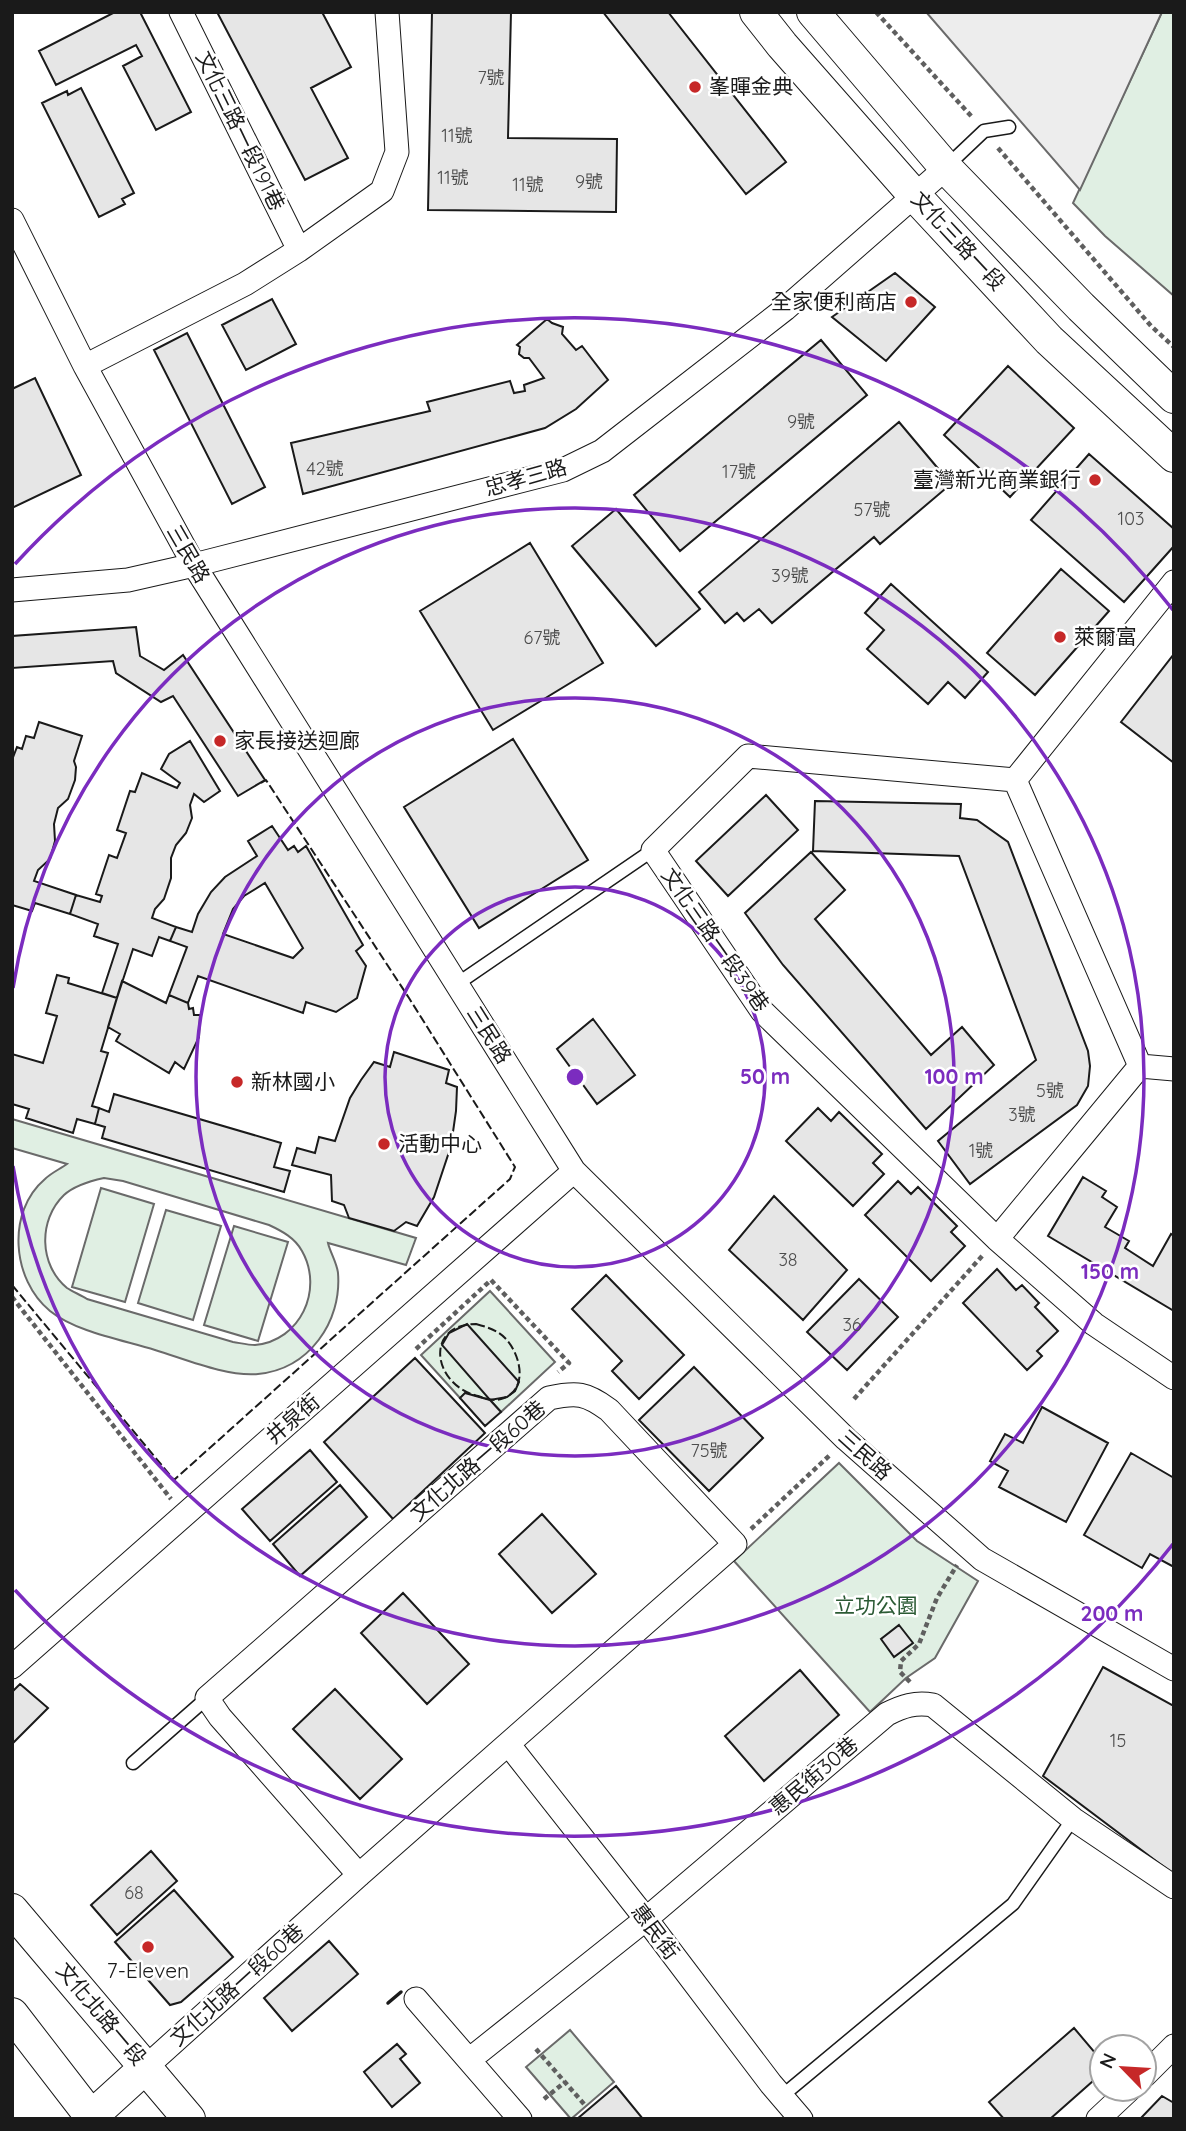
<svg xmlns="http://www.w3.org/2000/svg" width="1186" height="2131" viewBox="0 0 1186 2131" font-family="Quicksand,'Noto Sans TC',sans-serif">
  <rect width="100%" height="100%" fill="#fff"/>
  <path fill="#e0efe3" stroke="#6a6a6a" stroke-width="2" fill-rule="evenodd" d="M 1162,12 L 1174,12 L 1174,296 L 1105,236 L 1073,203 Z
    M 12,1119 L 416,1238 L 406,1265 L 328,1243 C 330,1252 337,1263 338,1273 C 342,1322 309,1369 258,1374 C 227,1377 185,1359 155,1350 C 123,1340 76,1332 50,1311 C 12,1280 6,1212 45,1179 C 51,1173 60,1169 67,1164 L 12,1148 ZM 104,1178 L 123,1181 L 269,1225 C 282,1231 295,1238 302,1251 C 324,1290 300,1341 255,1345 C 248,1345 240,1343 233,1342 L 87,1299 C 81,1295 73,1292 67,1288 C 39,1265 38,1220 64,1195 C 75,1185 90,1181 104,1178 Z
    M 101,1188 L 154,1204 L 125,1302 L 72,1287 Z
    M 166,1210 L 221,1226 L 193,1320 L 138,1303 Z
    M 234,1226 L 288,1242 L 258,1341 L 204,1325 Z
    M 490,1291 L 555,1362 L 501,1412 L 490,1400 L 465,1393 L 460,1398 L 421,1355 Z
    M 839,1463 L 917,1541 L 978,1581 L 935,1658 L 906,1678 L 870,1712 L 734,1561 Z
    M 570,2030 L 614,2082 L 571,2119 L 526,2067 Z"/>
  <path fill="#ededed" stroke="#6a6a6a" stroke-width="2" d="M 926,12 L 1162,12 L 1080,190 Z"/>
  <path fill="#e6e6e6" stroke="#1a1a1a" stroke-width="2" fill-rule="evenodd" d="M 115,12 L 140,12 L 191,112 L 156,130 L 123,66 L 142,56 L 136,45 L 56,85 L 39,51 Z
    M 217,12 L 322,12 L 351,67 L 311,88 L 348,158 L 305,180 Z
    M 432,12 L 511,12 L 508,138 L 617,139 L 616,212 L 428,210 Z
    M 603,12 L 668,12 L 786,162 L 746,194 Z
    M 81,88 L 134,193 L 122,199 L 125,204 L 99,217 L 42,103 L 67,91 L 68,95 Z
    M 895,273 L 935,307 L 886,361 L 832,317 Z
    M 272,299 L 296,344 L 246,370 L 222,325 Z
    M 547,319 L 552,323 L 563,327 L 562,334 L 576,350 L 582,346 L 608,380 L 576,409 L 545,428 L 303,494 L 291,443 L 430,411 L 427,402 L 510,381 L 514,393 L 525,391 L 524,385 L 544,378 L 529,358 L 524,358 L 519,354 L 520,347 L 517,345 Z
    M 187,333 L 265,487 L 232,504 L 154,350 Z
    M 821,340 L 867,395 L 680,551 L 634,495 Z
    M 1008,366 L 1074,428 L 1010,497 L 944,435 Z
    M 35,378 L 81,475 L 12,508 L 12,389 Z
    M 899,422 L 951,484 L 880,544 L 874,537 L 772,623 L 759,609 L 744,621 L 737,613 L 725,623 L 699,592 Z
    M 1089,454 L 1174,529 L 1174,546 L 1124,602 L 1031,520 Z
    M 616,509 L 700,609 L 656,646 L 572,546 Z
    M 530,543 L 603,663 L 493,730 L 420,611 Z
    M 1061,569 L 1109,611 L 1035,695 L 987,653 Z
    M 891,584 L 988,672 L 965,698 L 948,682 L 928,704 L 867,649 L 884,630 L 865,613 Z
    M 136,627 L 140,656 L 164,670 L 183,655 L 265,780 L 238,796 L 173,696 L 161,702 L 116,673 L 113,661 L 12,668 L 12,636 Z
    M 1174,654 L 1174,763 L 1121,722 Z
    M 39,722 L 82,736 L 74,761 L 76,767 L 75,780 L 68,799 L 58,808 L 54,824 L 55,841 L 50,859 L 38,870 L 34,881 L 76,895 L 70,914 L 35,903 L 32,911 L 12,905 L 12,760 L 17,747 L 22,749 L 26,736 L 34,738 Z
    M 513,739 L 588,860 L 479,928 L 404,807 Z
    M 190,741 L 220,791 L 204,802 L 194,794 L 190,805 L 192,818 L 186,833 L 176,845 L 171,858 L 171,878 L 164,899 L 155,909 L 152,918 L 176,927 L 170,941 L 159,937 L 152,956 L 133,949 L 117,998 L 102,993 L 118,944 L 94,936 L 98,924 L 70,914 L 76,895 L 100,902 L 102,896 L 96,894 L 109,855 L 117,858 L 126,833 L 117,830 L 130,791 L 135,792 L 142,773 L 177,788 L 180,783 L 161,769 L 169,754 Z
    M 766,795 L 798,830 L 728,896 L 696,861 Z
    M 815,801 L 961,804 L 960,818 L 977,820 L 1008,842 L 1088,1051 L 1090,1066 L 1088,1086 L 1077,1105 L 970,1184 L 938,1141 L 1036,1060 L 959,856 L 813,851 Z
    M 272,826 L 288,850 L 294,846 L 298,852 L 306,846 L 363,945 L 356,951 L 366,966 L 357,998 L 336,1012 L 306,1002 L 303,1013 L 198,976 L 188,1003 L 169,995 L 187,947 L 170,941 L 176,927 L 192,932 L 198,914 L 211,892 L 225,877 L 257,856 L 248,841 ZM 265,883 L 303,948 L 293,958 L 223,934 L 233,909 L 244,896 Z
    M 811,852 L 845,890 L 815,919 L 931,1055 L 962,1027 L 994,1065 L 926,1129 L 783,965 L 745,913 Z
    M 57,975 L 69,978 L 68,983 L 117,998 L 101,1051 L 108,1053 L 92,1106 L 99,1108 L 95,1124 L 77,1119 L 73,1133 L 26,1118 L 29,1109 L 12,1104 L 12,1054 L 43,1063 L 57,1016 L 46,1013 Z
    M 122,981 L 166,1003 L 169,995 L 188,1003 L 189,1009 L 193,1008 L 194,1015 L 200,1015 L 199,1037 L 184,1069 L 175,1062 L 169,1073 L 116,1041 L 120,1034 L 108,1027 Z
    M 593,1019 L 635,1075 L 597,1104 L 557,1049 Z
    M 394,1052 L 449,1070 L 446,1083 L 457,1087 L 456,1111 L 451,1146 L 434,1197 L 417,1226 L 406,1222 L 394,1231 L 349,1218 L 344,1205 L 332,1201 L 331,1175 L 292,1165 L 297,1148 L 315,1153 L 319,1137 L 335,1141 L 350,1098 L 361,1080 L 374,1062 L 390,1067 Z
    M 114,1094 L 281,1143 L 274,1167 L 290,1171 L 284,1192 L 102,1138 L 105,1127 L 95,1124 L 99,1108 L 109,1112 Z
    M 818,1108 L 831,1121 L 839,1112 L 882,1154 L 873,1163 L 884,1174 L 853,1206 L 786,1141 Z
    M 1083,1177 L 1106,1191 L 1102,1197 L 1117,1207 L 1105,1227 L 1129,1241 L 1125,1248 L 1153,1266 L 1171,1234 L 1174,1236 L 1174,1311 L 1048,1236 Z
    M 898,1181 L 911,1194 L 918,1187 L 957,1226 L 951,1232 L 965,1246 L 931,1281 L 865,1215 Z
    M 774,1196 L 847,1270 L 803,1320 L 729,1250 Z
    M 997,1269 L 1016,1290 L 1022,1285 L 1039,1303 L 1035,1307 L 1058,1331 L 1037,1351 L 1042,1356 L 1027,1370 L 963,1303 Z
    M 606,1275 L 684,1355 L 639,1399 L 612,1371 L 622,1361 L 572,1309 Z
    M 859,1279 L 898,1317 L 847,1370 L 807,1332 Z
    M 467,1324 L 519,1382 L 515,1391 L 507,1397 L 490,1400 L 442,1345 L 449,1333 Z
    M 415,1358 L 485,1433 L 393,1519 L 324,1442 Z
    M 694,1367 L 763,1438 L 709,1491 L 639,1420 Z
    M 465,1393 L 490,1400 L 501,1412 L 485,1426 L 460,1398 Z
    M 1042,1407 L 1108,1443 L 1066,1522 L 999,1487 L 1008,1471 L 990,1461 L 1005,1434 L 1023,1443 Z
    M 310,1450 L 337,1482 L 270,1541 L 242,1509 Z
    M 1131,1453 L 1174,1478 L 1174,1567 L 1150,1554 L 1142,1568 L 1084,1535 Z
    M 340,1485 L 367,1517 L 300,1576 L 273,1544 Z
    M 542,1514 L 596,1574 L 552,1613 L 499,1554 Z
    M 403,1593 L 469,1664 L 427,1704 L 361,1633 Z
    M 899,1625 L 913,1643 L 894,1657 L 881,1639 Z
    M 1103,1667 L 1174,1706 L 1174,1869 L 1172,1873 L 1043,1776 Z
    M 800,1670 L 839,1715 L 764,1781 L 725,1736 Z
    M 20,1684 L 48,1708 L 12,1744 L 12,1692 Z
    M 335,1689 L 402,1759 L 360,1799 L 293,1729 Z
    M 151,1851 L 177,1881 L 117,1935 L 91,1905 Z
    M 174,1890 L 233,1957 L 181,2002 L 170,2005 L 115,1942 Z
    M 329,1941 L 358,1974 L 292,2031 L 264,1998 Z
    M 1074,2028 L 1102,2061 L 1102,2073 L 1050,2119 L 1004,2119 L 989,2102 Z
    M 397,2044 L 406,2054 L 400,2059 L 420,2083 L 392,2107 L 364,2072 Z
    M 616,2086 L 643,2119 L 577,2119 Z
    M 1162,2096 L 1174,2103 L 1174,2119 L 1140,2119 Z"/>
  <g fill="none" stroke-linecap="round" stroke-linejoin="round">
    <defs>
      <path id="lane" d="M 946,167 L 984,131 L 1009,127
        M 457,984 L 653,850
        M 133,1763 L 207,1698
        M 782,2096 L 1013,1904 L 1073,1819"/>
      <path id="street" d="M 181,12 L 299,250
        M 12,220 L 85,366 L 194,565 L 574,1171 L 846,1439 L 982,1559 L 1174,1669
        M 85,366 L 245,284 L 299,250 L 382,191 L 397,152 L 387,12
        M 1174,582 L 1015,780 L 748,756 L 653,850 L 762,1011 L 997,1239 L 1094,1324 L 1174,1378
        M 12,590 L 128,580 L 194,565 L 563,470 L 602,451 L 785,309 L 946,168
        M 1015,780 L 1140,1066 L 1174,1069
        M 997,1239 L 1140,1066
        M 12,1667 L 574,1171
        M 509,1745 L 646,1919 L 771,2084 L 801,2119
        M 416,1999 L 520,2119
        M 469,2060 L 646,1919 L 887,1714 C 903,1706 915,1702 933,1705 L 1073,1819 L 1174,1887
        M 146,2067 L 359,1875 L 735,1544 L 609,1410 C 586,1393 577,1392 549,1398 L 207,1698 L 220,1717 L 359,1875
        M 1144,2076 L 1174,2046
        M 1098,2119 L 1130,2089"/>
      <path id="secondary" d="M 756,12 L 782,45 L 915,196 L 1049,340 L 1174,456
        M 813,12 L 946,168 L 1081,307 L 1174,397
        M 12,1910 L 189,2119
        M 12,2014 L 93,2119
        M 91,2117 L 146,2067"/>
    </defs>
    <use href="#lane" stroke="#1a1a1a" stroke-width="15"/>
    <use href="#street" stroke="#1a1a1a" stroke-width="25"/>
    <use href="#secondary" stroke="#1a1a1a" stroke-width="34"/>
    <path stroke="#5f5f5f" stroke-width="4.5" stroke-dasharray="5 3.5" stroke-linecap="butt" d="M 876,12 L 972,117
      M 998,148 L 1151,326 L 1174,347
      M 12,1297 L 171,1499
      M 416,1349 L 491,1280 L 569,1363 L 558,1372
      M 854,1399 L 983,1255
      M 751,1529 L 831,1454
      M 910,1682 L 900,1672 L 901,1661 L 919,1644 L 937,1598 L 957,1565
      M 536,2049 L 584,2104
      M 544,2099 L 565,2082"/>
    <use href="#lane" stroke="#fff" stroke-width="12"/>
    <use href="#street" stroke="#fff" stroke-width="23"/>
    <use href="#secondary" stroke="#fff" stroke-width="32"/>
    <path stroke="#1a1a1a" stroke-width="2" stroke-dasharray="9 3.5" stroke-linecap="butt" d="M 12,1285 L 174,1480 L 510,1179 L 515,1167 L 409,998 L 266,780 L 261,783
      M 476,1324 C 487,1327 497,1330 505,1338 C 520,1353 529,1388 504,1398 C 495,1402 486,1399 478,1396 C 432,1385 424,1324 476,1324 Z"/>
    <path stroke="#1a1a1a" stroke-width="3.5" d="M 388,2003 L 401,1992"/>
  </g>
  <g fill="none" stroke="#7b2cbf" stroke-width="3.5">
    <circle cx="575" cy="1077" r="190"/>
    <circle cx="575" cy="1077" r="379"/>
    <path d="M13 988A569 569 0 1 1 13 1166"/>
    <path d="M1173 1544A759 759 0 0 1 15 1590M15 564A759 759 0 0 1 1173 610"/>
  </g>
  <g fill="#c62828" stroke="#fff" stroke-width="2.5">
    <circle cx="695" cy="87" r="7"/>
    <circle cx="911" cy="302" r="7"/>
    <circle cx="1095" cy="480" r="7"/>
    <circle cx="1060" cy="637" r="7"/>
    <circle cx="220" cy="741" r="7"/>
    <circle cx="237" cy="1082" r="7"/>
    <circle cx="384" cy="1144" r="7"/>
    <circle cx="148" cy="1947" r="7"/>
  </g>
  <g text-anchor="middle" stroke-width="5" stroke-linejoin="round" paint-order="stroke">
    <g font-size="18" fill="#4d4d4d">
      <text x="491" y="84">7號</text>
      <text x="457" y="142">11號</text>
      <text x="453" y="184">11號</text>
      <text x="589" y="188">9號</text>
      <text x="528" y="191">11號</text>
      <text x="801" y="428">9號</text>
      <text x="325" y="475">42號</text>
      <text x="739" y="478">17號</text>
      <text x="872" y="516">57號</text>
      <text x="1131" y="525">103</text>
      <text x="790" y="582">39號</text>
      <text x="542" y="644">67號</text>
      <text x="1050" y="1097">5號</text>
      <text x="1022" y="1121">3號</text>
      <text x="981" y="1157">1號</text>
      <text x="788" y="1266">38</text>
      <text x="852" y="1331">36</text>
      <text x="709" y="1457">75號</text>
      <text x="1118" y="1747">15</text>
      <text x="134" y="1899">68</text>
    </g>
    <g font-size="21" fill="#1a1a1a" stroke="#fff" text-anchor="start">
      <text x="709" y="94">峯暉金典</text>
      <text x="897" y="309" text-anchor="end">全家便利商店</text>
      <text x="1081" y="487" text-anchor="end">臺灣新光商業銀行</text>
      <text x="1074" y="644">萊爾富</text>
      <text x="234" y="748">家長接送迴廊</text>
      <text x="251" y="1089">新林國小</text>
      <text x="398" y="1151">活動中心</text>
      <text x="148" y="1978" text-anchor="middle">7-Eleven</text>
    </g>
    <g font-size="21" fill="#1a1a1a" stroke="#fff">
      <text transform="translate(240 131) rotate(64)" y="7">文化三路一段191巷</text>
      <text transform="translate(958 241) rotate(47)" y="7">文化三路一段</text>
      <text transform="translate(526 478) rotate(-16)" y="7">忠孝三路</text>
      <text transform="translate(188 554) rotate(60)" y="7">三民路</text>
      <text transform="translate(715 940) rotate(55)" y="7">文化三路一段39巷</text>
      <text transform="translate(489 1035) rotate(58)" y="7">三民路</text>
      <text transform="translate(293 1419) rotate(-41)" y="7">井泉街</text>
      <text transform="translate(865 1455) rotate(42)" y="7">三民路</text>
      <text transform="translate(478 1461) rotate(-41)" y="7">文化北路一段60巷</text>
      <text transform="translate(814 1776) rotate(-40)" y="7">惠民街30巷</text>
      <text transform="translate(655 1932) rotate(53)" y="7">惠民街</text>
      <text transform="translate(237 1985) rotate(-42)" y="7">文化北路一段60巷</text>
      <text transform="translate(101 2014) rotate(50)" y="7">文化北路一段</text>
    </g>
    <g font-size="21" fill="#2b5a34" stroke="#fff">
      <text x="876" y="1613">立功公園</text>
    </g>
  </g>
  <circle cx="575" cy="1077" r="10" fill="#7b2cbf" stroke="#fff" stroke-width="3.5"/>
  <g font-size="21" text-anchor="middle" font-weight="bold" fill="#7b2cbf" stroke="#fff" stroke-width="5" stroke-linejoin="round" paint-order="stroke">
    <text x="765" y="1084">50 m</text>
    <text x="954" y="1084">100 m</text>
    <text x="1110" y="1279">150 m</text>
    <text x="1112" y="1621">200 m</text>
  </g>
  <rect width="1186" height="2131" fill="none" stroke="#1a1a1a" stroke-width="28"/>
  <g transform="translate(1123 2068) rotate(295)"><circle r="33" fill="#ffffff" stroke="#a3a3a3" stroke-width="2"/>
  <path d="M0-5L12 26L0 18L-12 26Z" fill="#c62828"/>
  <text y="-10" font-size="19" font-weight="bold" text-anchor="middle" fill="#1a1a1a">N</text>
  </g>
</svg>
